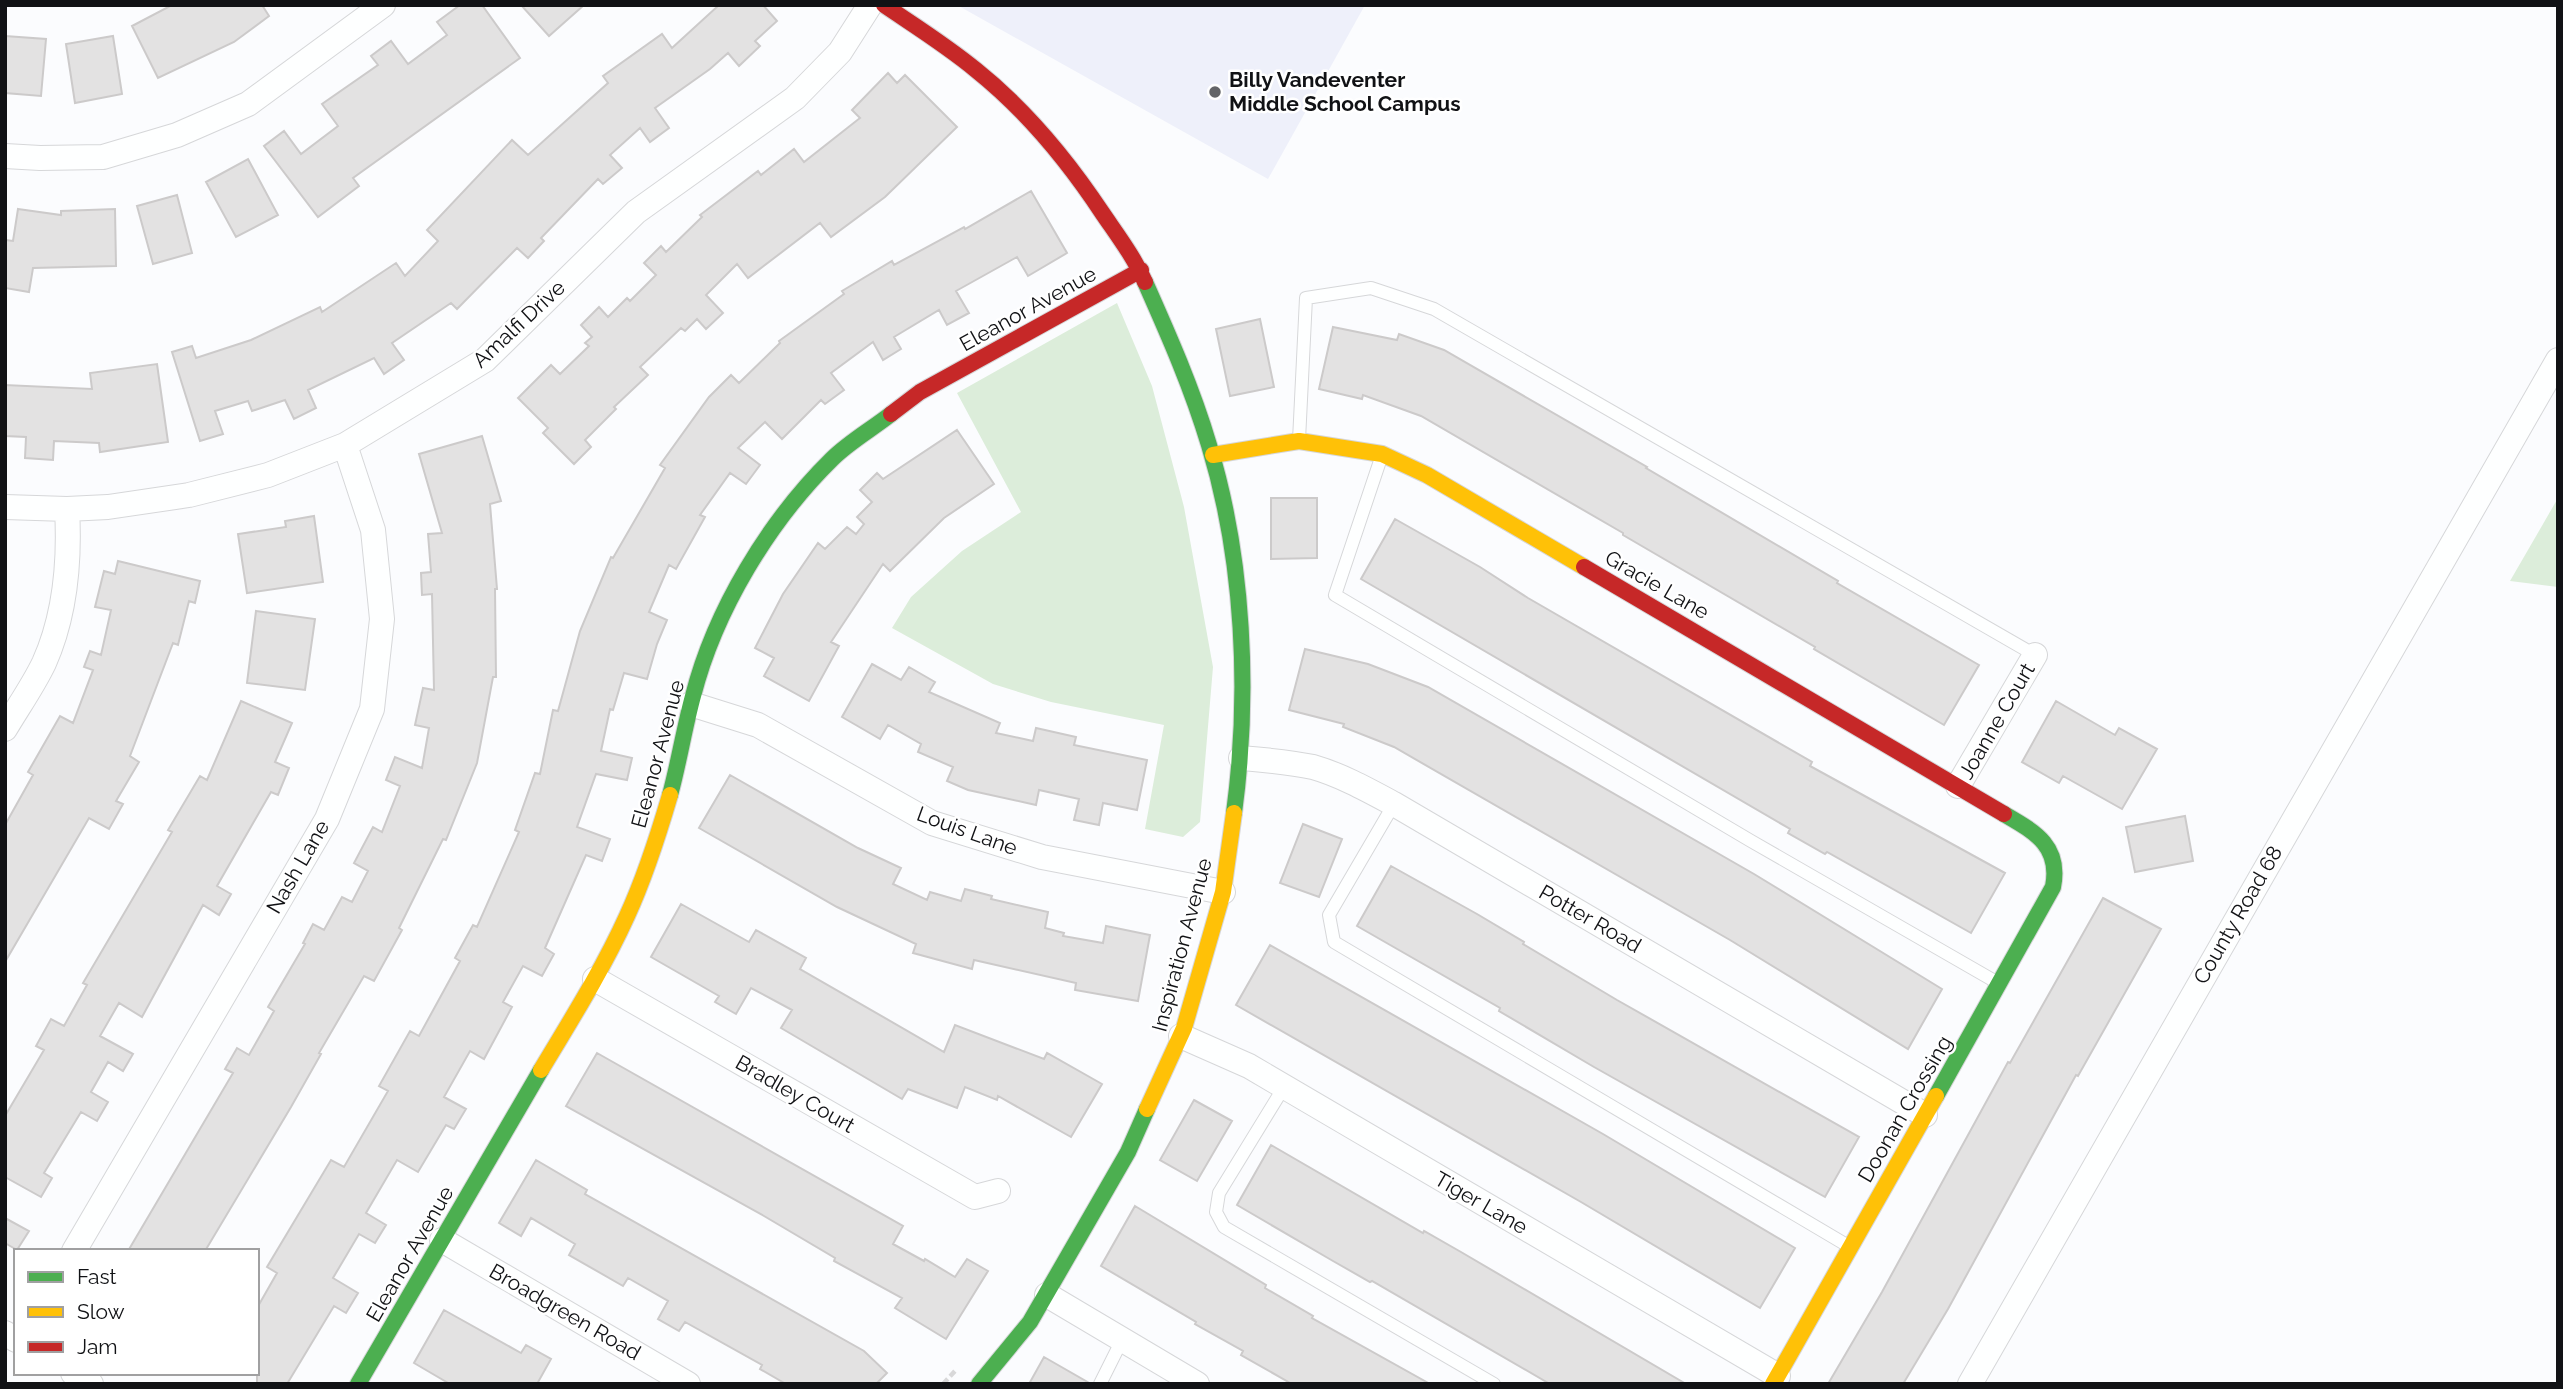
<svg xmlns="http://www.w3.org/2000/svg" width="2563" height="1389" viewBox="0 0 2563 1389" font-family="Raleway,sans-serif">
  <rect width="100%" height="100%" fill="#fbfcfe"/>
  <path fill="#eef0fa" d="M 957,5 L 1365,5 L 1268,179 Z"/>
  <path fill="#dcedda" d="M 1117,303 L 1152,386 L 1184,507 L 1213,667 L 1200,822 L 1183,837 L 1145,829 L 1164,725 L 1051,702 L 993,684 L 892,628 L 911,597 L 962,551 L 1021,512 L 957,393 Z
    M 2558,498 L 2558,587 L 2510,581 Z"/>
  <path fill="#e3e2e2" stroke="#cccaca" stroke-width="2" d="M 172,5 L 262,5 L 269,16 L 234,42 L 158,78 L 132,26 Z
    M 460,5 L 482,5 L 520,58 L 353,178 L 359,186 L 318,217 L 264,146 L 284,131 L 301,154 L 338,126 L 322,104 L 378,65 L 371,56 L 391,41 L 408,64 L 447,35 L 437,22 Z
    M 521,5 L 584,5 L 549,36 Z
    M 719,5 L 763,5 L 777,21 L 755,41 L 760,46 L 739,66 L 728,53 L 710,69 L 655,108 L 669,128 L 650,142 L 640,128 L 610,155 L 622,168 L 603,184 L 598,179 L 541,238 L 544,241 L 528,258 L 517,248 L 457,309 L 451,303 L 392,343 L 404,360 L 384,374 L 374,358 L 308,390 L 316,408 L 294,419 L 285,400 L 252,411 L 248,401 L 215,411 L 223,434 L 200,441 L 172,352 L 192,346 L 196,358 L 251,340 L 320,307 L 322,312 L 396,263 L 405,276 L 438,241 L 427,230 L 512,140 L 528,155 L 608,83 L 603,76 L 662,34 L 672,48 Z
    M 5,36 L 46,39 L 41,96 L 5,93 Z
    M 113,36 L 122,94 L 75,103 L 66,44 Z
    M 888,73 L 897,83 L 905,75 L 957,127 L 885,197 L 831,237 L 820,223 L 748,278 L 737,264 L 706,295 L 723,313 L 706,329 L 697,319 L 685,331 L 681,328 L 640,367 L 648,375 L 614,407 L 616,409 L 585,440 L 591,447 L 574,464 L 543,433 L 548,428 L 518,398 L 551,365 L 560,374 L 589,346 L 585,343 L 592,337 L 581,325 L 599,307 L 608,317 L 627,298 L 630,301 L 656,275 L 644,263 L 661,246 L 666,252 L 702,217 L 700,215 L 758,171 L 761,175 L 794,149 L 804,162 L 860,118 L 852,110 Z
    M 248,159 L 278,215 L 236,237 L 206,182 Z
    M 1031,191 L 1067,253 L 1028,276 L 1017,257 L 956,291 L 969,313 L 947,325 L 939,310 L 894,337 L 901,349 L 883,360 L 873,342 L 831,373 L 844,390 L 825,404 L 821,400 L 782,439 L 765,422 L 738,448 L 760,465 L 746,484 L 730,473 L 700,515 L 705,517 L 676,569 L 669,565 L 649,612 L 667,620 L 657,644 L 647,679 L 624,673 L 613,710 L 610,709 L 601,751 L 632,758 L 627,780 L 596,774 L 577,827 L 610,839 L 602,861 L 586,855 L 545,948 L 554,954 L 542,976 L 523,966 L 503,1002 L 512,1007 L 484,1059 L 470,1051 L 444,1097 L 466,1109 L 454,1129 L 446,1125 L 418,1172 L 397,1160 L 366,1213 L 386,1225 L 375,1243 L 359,1234 L 333,1278 L 358,1293 L 346,1313 L 334,1306 L 287,1384 L 257,1384 L 257,1308 L 277,1273 L 267,1267 L 331,1160 L 344,1167 L 388,1091 L 379,1086 L 410,1031 L 419,1036 L 460,961 L 455,958 L 473,925 L 477,927 L 519,832 L 515,830 L 535,773 L 540,774 L 553,710 L 558,711 L 580,631 L 611,557 L 613,558 L 665,468 L 660,465 L 709,397 L 731,375 L 739,383 L 780,343 L 779,341 L 844,294 L 842,291 L 892,261 L 894,265 L 964,227 L 965,229 Z
    M 177,195 L 192,253 L 153,264 L 137,206 Z
    M 18,209 L 61,215 L 61,211 L 115,209 L 116,266 L 33,268 L 29,292 L 5,288 L 5,240 L 13,241 Z
    M 1260,319 L 1274,387 L 1230,396 L 1216,329 Z
    M 1333,327 L 1397,340 L 1399,334 L 1444,350 L 1647,467 L 1646,468 L 1838,581 L 1837,583 L 1979,665 L 1944,725 L 1814,649 L 1815,647 L 1623,535 L 1623,533 L 1421,416 L 1363,395 L 1362,399 L 1319,389 Z
    M 157,364 L 168,442 L 100,452 L 99,443 L 54,441 L 53,460 L 25,458 L 26,437 L 5,436 L 5,385 L 92,389 L 90,373 Z
    M 957,430 L 994,484 L 944,518 L 890,571 L 883,564 L 831,642 L 839,646 L 809,701 L 764,676 L 774,658 L 755,648 L 783,594 L 818,543 L 825,549 L 847,527 L 856,534 L 864,524 L 857,517 L 872,502 L 860,490 L 877,473 L 883,479 Z
    M 482,436 L 501,501 L 490,504 L 497,589 L 495,589 L 496,677 L 493,677 L 477,763 L 446,840 L 443,839 L 399,928 L 402,930 L 374,981 L 364,976 L 319,1053 L 321,1054 L 291,1107 L 205,1251 L 128,1251 L 233,1073 L 225,1069 L 237,1048 L 249,1055 L 274,1011 L 268,1007 L 305,944 L 303,943 L 313,924 L 324,930 L 342,897 L 352,902 L 368,871 L 354,863 L 373,827 L 382,832 L 400,786 L 386,780 L 395,757 L 422,768 L 429,728 L 415,725 L 423,688 L 434,690 L 432,594 L 422,595 L 421,573 L 431,572 L 428,534 L 442,533 L 419,454 Z
    M 1271,498 L 1317,498 L 1317,558 L 1271,559 Z
    M 314,516 L 323,582 L 247,593 L 238,534 L 286,527 L 285,521 Z
    M 1395,519 L 1480,567 L 1528,598 L 1812,762 L 1810,766 L 2005,873 L 1971,933 L 1827,852 L 1825,854 L 1788,833 L 1790,829 L 1361,579 Z
    M 118,561 L 200,581 L 195,603 L 189,601 L 178,645 L 173,643 L 130,756 L 139,762 L 116,801 L 123,804 L 109,829 L 89,818 L 5,962 L 5,825 L 33,775 L 28,772 L 60,716 L 73,723 L 93,670 L 84,667 L 90,651 L 101,655 L 111,610 L 95,607 L 104,571 L 115,574 Z
    M 256,611 L 315,619 L 305,690 L 247,683 Z
    M 1305,649 L 1368,664 L 1428,687 L 1754,874 L 1942,989 L 1908,1049 L 1730,940 L 1394,747 L 1343,727 L 1344,724 L 1289,710 Z
    M 872,664 L 901,680 L 909,667 L 935,682 L 929,692 L 1000,723 L 996,733 L 1033,741 L 1036,728 L 1076,737 L 1074,745 L 1147,760 L 1137,810 L 1103,803 L 1099,825 L 1074,820 L 1079,799 L 1039,790 L 1036,805 L 968,790 L 947,781 L 953,767 L 918,752 L 921,744 L 888,725 L 880,739 L 842,717 Z
    M 241,701 L 292,723 L 275,762 L 289,768 L 278,795 L 271,792 L 217,886 L 231,894 L 219,915 L 203,905 L 142,1017 L 119,1003 L 100,1036 L 133,1054 L 123,1071 L 108,1062 L 91,1092 L 108,1102 L 97,1121 L 81,1112 L 44,1173 L 52,1178 L 41,1197 L 5,1177 L 5,1116 L 44,1050 L 36,1046 L 51,1019 L 64,1026 L 87,985 L 83,983 L 172,832 L 168,830 L 200,776 L 207,780 Z
    M 2056,701 L 2115,735 L 2119,728 L 2157,749 L 2122,809 L 2063,776 L 2059,783 L 2022,762 Z
    M 730,775 L 858,848 L 901,868 L 893,884 L 927,900 L 930,892 L 961,901 L 965,889 L 992,896 L 991,899 L 1048,912 L 1045,928 L 1064,933 L 1063,936 L 1103,943 L 1106,926 L 1150,935 L 1138,1001 L 1075,990 L 1076,983 L 974,960 L 972,969 L 913,953 L 916,944 L 837,907 L 699,828 Z
    M 2185,816 L 2193,861 L 2135,872 L 2126,827 Z
    M 1303,824 L 1342,839 L 1319,897 L 1280,883 Z
    M 1391,866 L 1477,914 L 1524,942 L 1523,944 L 1617,1000 L 1859,1137 L 1825,1197 L 1594,1067 L 1499,1011 L 1500,1008 L 1357,926 Z
    M 2103,898 L 2161,929 L 2078,1076 L 2076,1075 L 1948,1309 L 1903,1384 L 1828,1384 L 1882,1292 L 2008,1062 L 2010,1063 Z
    M 681,904 L 749,942 L 756,930 L 806,958 L 800,969 L 944,1052 L 955,1025 L 1044,1059 L 1047,1053 L 1102,1084 L 1071,1137 L 998,1096 L 997,1100 L 965,1087 L 957,1108 L 908,1089 L 902,1099 L 781,1028 L 792,1010 L 751,988 L 736,1014 L 715,1002 L 719,996 L 651,957 Z
    M 1270,945 L 1603,1134 L 1795,1248 L 1760,1308 L 1581,1202 L 1236,1005 Z
    M 597,1053 L 903,1226 L 893,1244 L 924,1261 L 925,1259 L 955,1277 L 967,1259 L 988,1271 L 946,1339 L 895,1308 L 902,1298 L 834,1261 L 835,1258 L 764,1216 L 566,1106 Z
    M 1194,1100 L 1232,1121 L 1197,1181 L 1160,1160 Z
    M 1271,1145 L 1423,1233 L 1424,1231 L 1461,1252 L 1686,1384 L 1550,1384 L 1372,1281 L 1370,1282 L 1333,1261 L 1237,1205 Z
    M 536,1160 L 587,1190 L 585,1194 L 864,1351 L 887,1373 L 876,1384 L 786,1384 L 760,1369 L 762,1365 L 685,1322 L 679,1331 L 658,1319 L 668,1301 L 628,1278 L 623,1286 L 569,1255 L 575,1244 L 531,1218 L 521,1236 L 499,1223 Z
    M 1135,1206 L 1266,1285 L 1265,1288 L 1313,1316 L 1312,1318 L 1430,1384 L 1292,1384 L 1241,1355 L 1243,1351 L 1195,1324 L 1196,1322 L 1101,1266 Z
    M 5,1218 L 29,1231 L 17,1250 L 5,1243 Z
    M 444,1310 L 521,1353 L 526,1345 L 551,1359 L 537,1384 L 450,1384 L 414,1363 Z
    M 1044,1357 L 1091,1384 L 1029,1384 Z"/>
  <g fill="none" stroke-linecap="round" stroke-linejoin="round">
    <defs>
      <path id="lane" d="M 1299,440 L 1306,298 L 1371,288 L 1434,309 L 2035,655
        M 1382,455 L 1335,595 L 1751,841 L 1998,983
        M 1394,804 L 1329,915 L 1334,942 L 1850,1247
        M 1284,1087 L 1219,1193 L 1216,1212 L 1224,1227 L 1494,1384
        M 1100,1384 L 1122,1340"/>
      <path id="street" d="M 5,156 L 40,158 L 103,157 L 177,135 L 248,104 L 383,5
        M 5,507 L 67,509 L 108,507 L 189,495 L 268,475 L 345,445 L 485,360 L 636,212 L 795,98 L 840,52 L 870,5
        M 691,704 L 758,725 L 932,823 L 1042,857 L 1223,892
        M 5,729 C 18,707 33,686 44,663 C 66,614 70,561 67,509
        M 1241,758 C 1265,760 1290,762 1313,767 C 1341,775 1368,790 1394,804 L 1925,1115
        M 1958,786 L 2035,655
        M 595,979 L 975,1197 L 998,1191
        M 1181,1036 L 1249,1066 L 1778,1376
        M 442,1240 L 688,1384
        M 74,1251 L 327,819 L 372,709 L 382,619 L 373,530 L 345,445
        M 1047,1295 L 1197,1384
        M 5,1333 L 16,1340
        M 73,1373 L 91,1384
        M 1970,1384 L 2558,360"/>
      <path id="fast" d="M 1145,282 C 1169,336 1192,388 1209,445 C 1244,560 1250,694 1234,813
        M 670,795 C 679,762 684,729 693,696 C 715,610 769,521 832,459 C 849,442 872,429 891,414
        M 1936,1096 L 2053,887 C 2061,846 2035,832 2004,814
        M 358,1384 L 541,1070
        M 979,1384 L 1030,1322 L 1128,1152 L 1147,1109"/>
      <path id="slow" d="M 1213,455 L 1299,441 L 1382,454 L 1427,475 L 1584,567
        M 541,1070 C 571,1020 603,969 627,916 C 645,877 658,836 670,795
        M 1147,1109 L 1184,1028 L 1223,892 L 1234,813
        M 1773,1384 L 1936,1096"/>
      <path id="jam" d="M 884,5 C 915,26 947,46 976,70 C 1026,110 1068,161 1103,214 C 1118,236 1134,257 1145,282
        M 891,414 L 920,392 L 1141,270
        M 1584,567 L 2004,814"/>
    </defs>
    <use href="#lane" stroke="#d6d7d9" stroke-width="14"/>
    <use href="#street" stroke="#d6d7d9" stroke-width="26"/>
    <use href="#fast" stroke="#d6d7d9" stroke-width="18"/>
    <use href="#slow" stroke="#d6d7d9" stroke-width="18"/>
    <use href="#jam" stroke="#d6d7d9" stroke-width="18"/>
    <path stroke="#d8d8d9" stroke-width="4.5" stroke-dasharray="7 3.5" stroke-linecap="butt" d="M 943,1384 L 955,1371"/>
    <use href="#lane" stroke="#feffff" stroke-width="12"/>
    <use href="#street" stroke="#feffff" stroke-width="24"/>
    <use href="#fast" stroke="#4caf50" stroke-width="16"/>
    <use href="#slow" stroke="#ffc107" stroke-width="16"/>
    <use href="#jam" stroke="#c62828" stroke-width="16"/>
  </g>
  <circle fill="#636467" stroke="#fff" stroke-width="2.5" cx="1215" cy="92" r="7"/>
  <g text-anchor="middle" stroke-width="5" stroke-linejoin="round" paint-order="stroke">
    <g font-size="21" font-weight="bold" fill="#111215" stroke="#fff" text-anchor="start">
      <text x="1229" y="87">Billy Vandeventer<tspan x="1229" dy="24">Middle School Campus</tspan></text>
    </g>
    <g font-size="21" fill="#111215" stroke="#fff">
      <text transform="translate(1028 309) rotate(-29)" y="7">Eleanor Avenue</text>
      <text transform="translate(519 324) rotate(-43)" y="7">Amalfi Drive</text>
      <text transform="translate(1657 585) rotate(30)" y="7">Gracie Lane</text>
      <text transform="translate(1997 721) rotate(-60)" y="7">Joanne Court</text>
      <text transform="translate(658 754) rotate(-75)" y="7">Eleanor Avenue</text>
      <text transform="translate(967 831) rotate(20)" y="7">Louis Lane</text>
      <text transform="translate(298 867) rotate(-60)" y="7">Nash Lane</text>
      <text transform="translate(2238 915) rotate(-60)" y="7">County Road 68</text>
      <text transform="translate(1590 919) rotate(30)" y="7">Potter Road</text>
      <text transform="translate(1182 945) rotate(-75)" y="7">Inspiration Avenue</text>
      <text transform="translate(795 1094) rotate(30)" y="7">Bradley Court</text>
      <text transform="translate(1905 1109) rotate(-60)" y="7">Doonan Crossing</text>
      <text transform="translate(1481 1203) rotate(30)" y="7">Tiger Lane</text>
      <text transform="translate(410 1254) rotate(-60)" y="7">Eleanor Avenue</text>
      <text transform="translate(565 1312) rotate(30)" y="7">Broadgreen Road</text>
    </g>
  </g>
  <rect width="2563" height="1389" fill="none" stroke="#111215" stroke-width="14"/>
  <rect x="14" y="1249" width="245" height="126" fill="#ffffff" stroke="#a0a0a1" stroke-width="2"/>
  <rect x="28" y="1272" width="35" height="10" fill="#4caf50" stroke="#a0a0a1" stroke-width="2"/>
  <text x="77" y="1284" font-size="21" fill="#111215">Fast</text>
  <rect x="28" y="1307" width="35" height="10" fill="#ffc107" stroke="#a0a0a1" stroke-width="2"/>
  <text x="77" y="1319" font-size="21" fill="#111215">Slow</text>
  <rect x="28" y="1342" width="35" height="10" fill="#c62828" stroke="#a0a0a1" stroke-width="2"/>
  <text x="77" y="1354" font-size="21" fill="#111215">Jam</text>
</svg>
